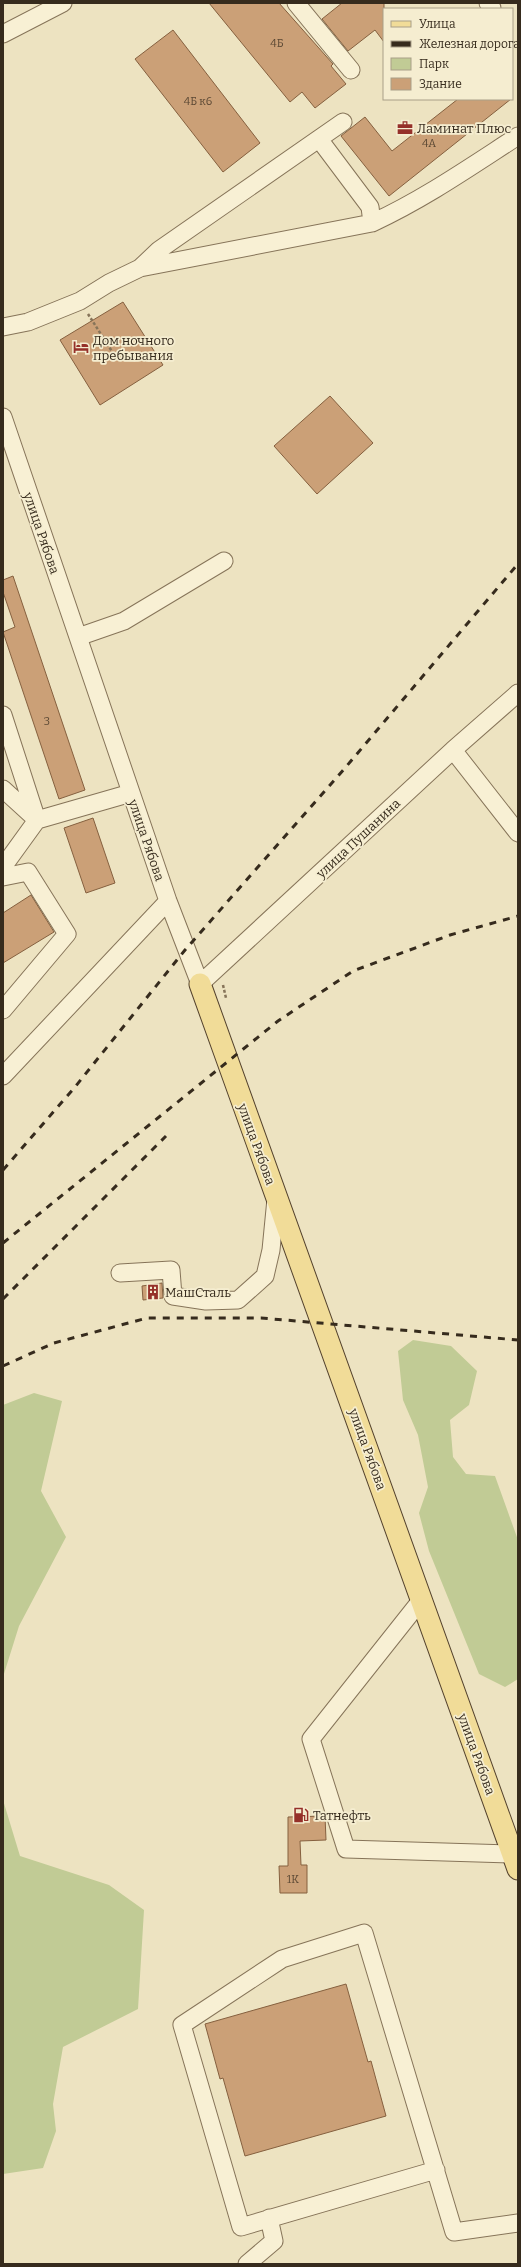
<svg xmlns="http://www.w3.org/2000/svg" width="521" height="2267" viewBox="0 0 521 2267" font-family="Bitter,serif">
  <rect width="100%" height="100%" fill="#ede3c1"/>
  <path fill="#c1cb95" d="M 413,1340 L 451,1346 L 477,1371 L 469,1405 L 450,1420 L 453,1457 L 466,1474 L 495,1476 L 518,1540 L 518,1679 L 505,1687 L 479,1674 L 429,1551 L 419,1513 L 428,1487 L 418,1435 L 403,1400 L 398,1351 Z
    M 34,1393 L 62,1401 L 41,1491 L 66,1537 L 19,1626 L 3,1677 L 3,1405 Z
    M 3,1800 L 20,1856 L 109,1885 L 144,1910 L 138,2009 L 63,2047 L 53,2104 L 56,2131 L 43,2168 L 3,2174 Z"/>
  <path fill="#cba077" stroke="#85603f" d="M 209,3 L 279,3 L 333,64 L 331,66 L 346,84 L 315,108 L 302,92 L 290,102 Z
    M 342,3 L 384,3 L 384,42 L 375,30 L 348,51 L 322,19 Z
    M 173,30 L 260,143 L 223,172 L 135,59 Z
    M 458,99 L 511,99 L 389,196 L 341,136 L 365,117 L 392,151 Z
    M 123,302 L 163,365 L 100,405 L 60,340 Z
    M 330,396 L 373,443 L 317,494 L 274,446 Z
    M 13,576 L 85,790 L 59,799 L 3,632 L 15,627 L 3,592 L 3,580 Z
    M 93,818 L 115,883 L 86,893 L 64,828 Z
    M 31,895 L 54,932 L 3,963 L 3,913 Z
    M 162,1283 L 163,1298 L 143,1300 L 142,1286 Z
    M 325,1816 L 326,1840 L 300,1841 L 301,1865 L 307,1865 L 307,1893 L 280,1893 L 279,1866 L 288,1866 L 288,1817 Z
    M 346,1984 L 368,2062 L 371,2061 L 386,2116 L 245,2156 L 223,2078 L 220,2079 L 205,2024 Z"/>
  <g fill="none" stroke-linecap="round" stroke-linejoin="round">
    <defs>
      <path id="minor" d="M 296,3 L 351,70
        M 488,3 L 492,8
        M 3,34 L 63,3
        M 319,139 L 370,207 L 372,223
        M 140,268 L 159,250 L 343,122
        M 3,327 L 28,322 L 80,301 L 109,283 L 140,268 L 372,223 C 424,199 470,167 518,136
        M 3,417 L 168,901 L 200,984 L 453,750 L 518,693
        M 78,637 L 124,621 L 224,561
        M 3,715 L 37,820 L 131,793
        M 453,750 L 518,833
        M 3,789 L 37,820 L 3,867
        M 3,877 L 28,872 L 67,934 L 3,1010
        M 3,1076 L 168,901
        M 120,1273 L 171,1270 L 173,1296 L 206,1301 L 238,1300 L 265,1276 L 271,1250 L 276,1199
        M 422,1599 L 311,1739 L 346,1849 L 512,1854
        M 436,2170 L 241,2227 L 182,2025 L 282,1959 L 364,1933 L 454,2232 L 518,2223
        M 247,2264 L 274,2241 L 269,2218"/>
      <path id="major" d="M 200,984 L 518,1869"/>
    </defs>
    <use href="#minor" stroke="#867459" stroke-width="19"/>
    <use href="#major" stroke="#54422d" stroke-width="23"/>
    <path stroke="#867459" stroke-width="2.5" stroke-dasharray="3 2" stroke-linecap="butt" d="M 88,314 L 113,353
      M 223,985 L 226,998"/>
    <use href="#minor" stroke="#f8f0d4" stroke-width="17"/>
    <use href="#major" stroke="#f1dc98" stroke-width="21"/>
    <path stroke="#362b1d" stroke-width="3" stroke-dasharray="7 7" stroke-linecap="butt" d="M 3,1170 L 75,1087 L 185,950 L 345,768 L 517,565
      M 3,1243 L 278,1021 L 353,971 L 450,935 L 518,916
      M 3,1299 L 166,1136
      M 3,1366 L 54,1343 L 147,1318 L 261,1318 L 518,1340"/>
  </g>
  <defs>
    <symbol id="office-bare" viewBox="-9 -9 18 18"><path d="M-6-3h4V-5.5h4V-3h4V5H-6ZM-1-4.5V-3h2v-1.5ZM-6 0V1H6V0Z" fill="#953029" stroke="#f5edd0" stroke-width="2.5" paint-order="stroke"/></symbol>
    <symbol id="hotel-bare" viewBox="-9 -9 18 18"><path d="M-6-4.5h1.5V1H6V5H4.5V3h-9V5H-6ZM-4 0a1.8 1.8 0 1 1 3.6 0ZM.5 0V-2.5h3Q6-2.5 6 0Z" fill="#953029" stroke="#f5edd0" stroke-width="2.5" paint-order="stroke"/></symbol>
    <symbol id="building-bare" viewBox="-9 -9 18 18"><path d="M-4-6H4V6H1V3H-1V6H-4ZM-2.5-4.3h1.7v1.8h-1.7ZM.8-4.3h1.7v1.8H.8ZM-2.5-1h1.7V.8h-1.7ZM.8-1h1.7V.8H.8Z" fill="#953029" stroke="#f5edd0" stroke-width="2.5" paint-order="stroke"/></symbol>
    <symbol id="fuel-bare" viewBox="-9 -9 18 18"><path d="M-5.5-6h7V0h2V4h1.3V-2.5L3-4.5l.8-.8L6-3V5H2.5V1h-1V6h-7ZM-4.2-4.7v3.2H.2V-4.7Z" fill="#953029" stroke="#f5edd0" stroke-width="2.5" paint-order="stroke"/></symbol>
  </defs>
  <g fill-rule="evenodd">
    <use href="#office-bare" x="394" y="117" width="22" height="22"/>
    <use href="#hotel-bare" x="70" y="336" width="22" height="22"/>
    <use href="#building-bare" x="142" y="1281" width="22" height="22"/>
    <use href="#fuel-bare" x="290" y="1804" width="22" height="22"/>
  </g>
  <g text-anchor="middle" stroke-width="3.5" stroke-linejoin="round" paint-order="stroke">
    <g font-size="11" fill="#5b4834">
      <text x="277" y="47">4Б</text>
      <text x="198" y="105">4Б к6</text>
      <text x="429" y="147">4А</text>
      <text x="47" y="725">3</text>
      <text x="293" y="1883">1К</text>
    </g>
    <g font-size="13" fill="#362b1d" stroke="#f5edd0" text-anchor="start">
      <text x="417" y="133">Ламинат Плюс</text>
      <text x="93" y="345">Дом ночного<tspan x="93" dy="15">пребывания</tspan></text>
      <text x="165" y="1297">МашСталь</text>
      <text x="313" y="1820">Татнефть</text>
    </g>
    <g font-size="13" fill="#362b1d" stroke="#f5edd0">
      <text transform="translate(42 533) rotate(71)" y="5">улица Рябова</text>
      <text transform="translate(358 838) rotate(-43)" y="5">улица Пушанина</text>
      <text transform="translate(147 840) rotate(71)" y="5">улица Рябова</text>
      <text transform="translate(257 1144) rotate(70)" y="5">улица Рябова</text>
      <text transform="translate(368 1449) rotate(70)" y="5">улица Рябова</text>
      <text transform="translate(477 1754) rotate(70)" y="5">улица Рябова</text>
    </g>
  </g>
  <rect width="521" height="2267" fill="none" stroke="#362b1d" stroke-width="8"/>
  <rect x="383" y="8" width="130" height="92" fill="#f5edd0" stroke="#a99f88"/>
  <rect x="391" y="21" width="20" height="6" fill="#f1dc98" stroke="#a99f88"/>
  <text x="419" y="28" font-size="12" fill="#362b1d">Улица</text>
  <rect x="391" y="41" width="20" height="6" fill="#362b1d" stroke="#a99f88"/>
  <text x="419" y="48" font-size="12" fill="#362b1d">Железная дорога</text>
  <rect x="391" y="58" width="20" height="12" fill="#c1cb95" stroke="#a99f88"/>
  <text x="419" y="68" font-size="12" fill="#362b1d">Парк</text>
  <rect x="391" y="78" width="20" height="12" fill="#cba077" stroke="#a99f88"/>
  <text x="419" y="88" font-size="12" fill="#362b1d">Здание</text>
</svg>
